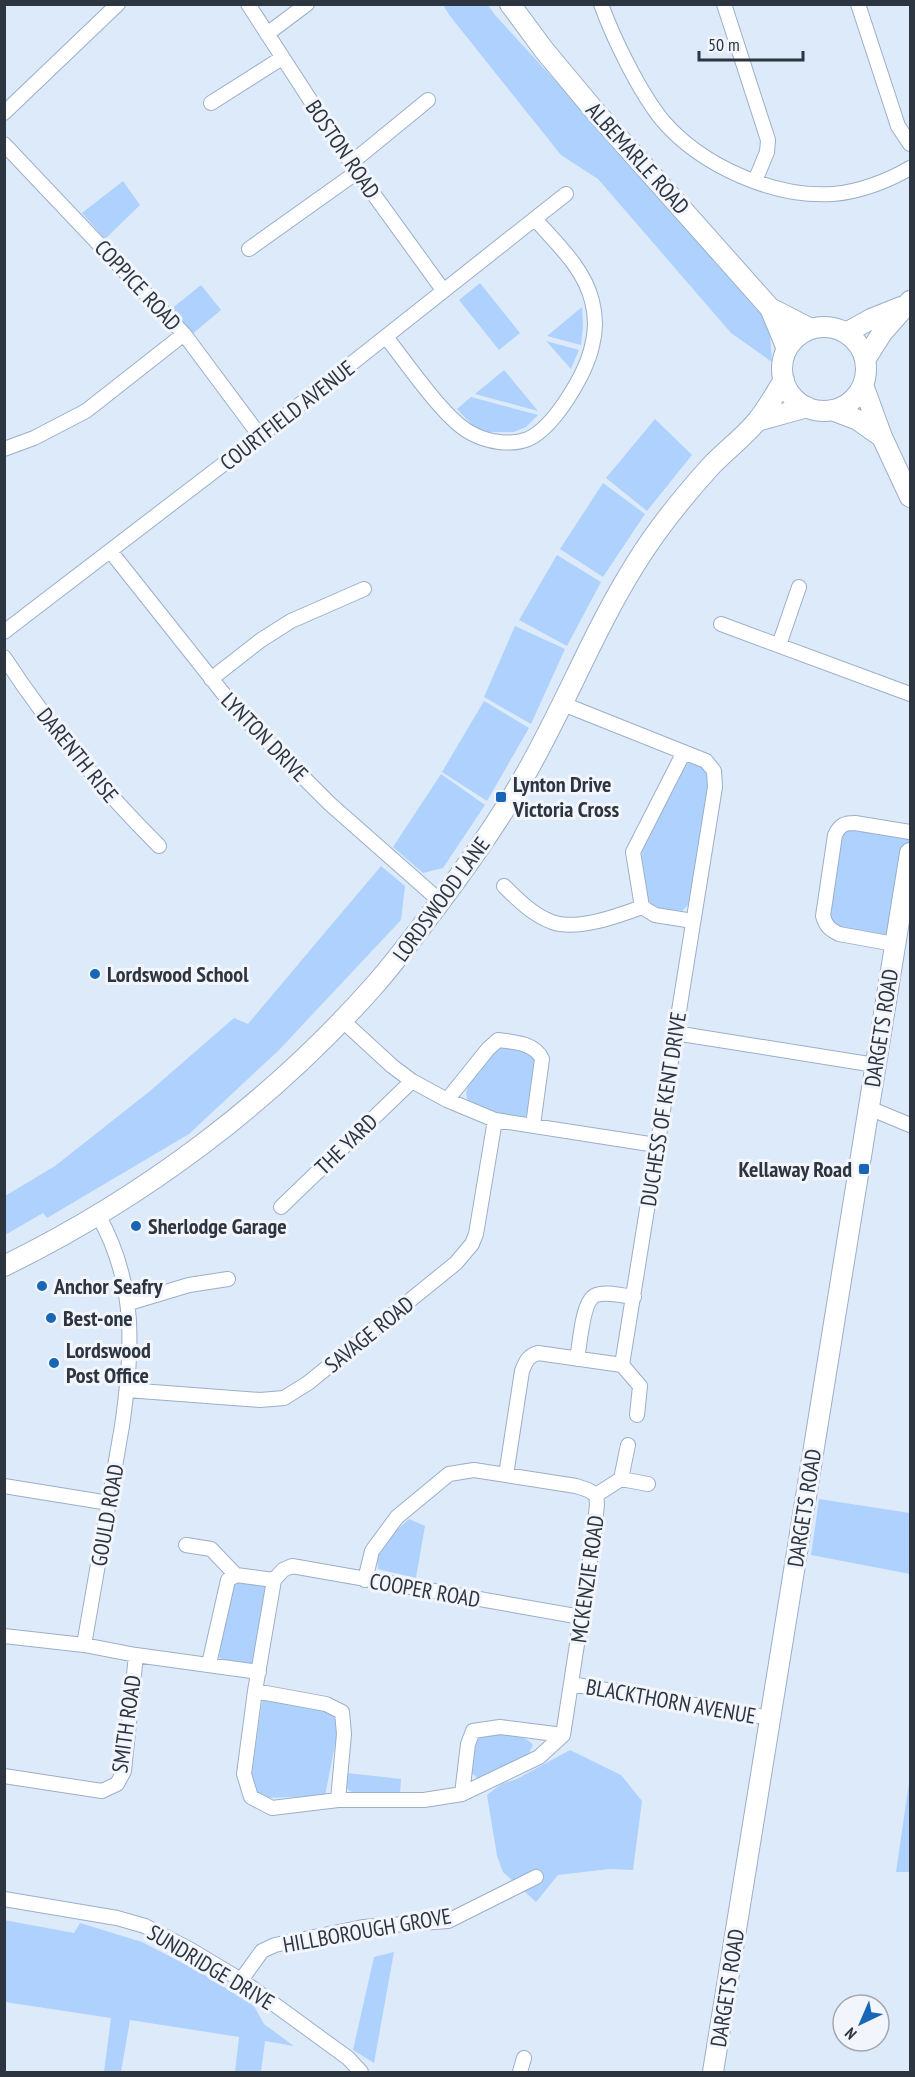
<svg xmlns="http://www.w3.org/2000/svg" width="915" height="2077" viewBox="0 0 915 2077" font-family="'PT Sans Narrow',sans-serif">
  <rect width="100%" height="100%" fill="#ddeafa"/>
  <path fill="#aed2fd" d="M 443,5 L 488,5 L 495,15 L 687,224 L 769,321 L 772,362 L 731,333 L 598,179 L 561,155 L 450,16 Z
    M 123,181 L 140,205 L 105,239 L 82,213 Z
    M 480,283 L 520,333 L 499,350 L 459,300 Z
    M 201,285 L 221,310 L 190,336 L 170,310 Z
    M 582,307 L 583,326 L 581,345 L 547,336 Z
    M 546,341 L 579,350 L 571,369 Z
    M 504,370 L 538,411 L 475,394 Z
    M 471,397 L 538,415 L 526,427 L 514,432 L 485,432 L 473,426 L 457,409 Z
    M 655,419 L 692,455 L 647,511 L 606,478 Z
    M 603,483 L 645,514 L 603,577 L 560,549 Z
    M 557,555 L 601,582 L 567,646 L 519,620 Z
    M 515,626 L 565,649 L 531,724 L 484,697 Z
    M 484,701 L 529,728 L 487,801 L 442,772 Z
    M 692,762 L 698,762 L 706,768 L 709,784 L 690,903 L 682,911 L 661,909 L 651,904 L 646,897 L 641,862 L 642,852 L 649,834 L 684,765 Z
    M 441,774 L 485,805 L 443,868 L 423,873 L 393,847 Z
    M 839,827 L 910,832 L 910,853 L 894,944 L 826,925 Z
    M 381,866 L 405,886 L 401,920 L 279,1050 L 189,1134 L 47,1218 L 43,1213 L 5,1235 L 5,1196 L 55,1166 L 150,1091 L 234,1018 L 248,1024 Z
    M 503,1044 L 524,1051 L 535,1060 L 528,1113 L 524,1119 C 511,1118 473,1111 467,1098 C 461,1084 492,1053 503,1044 Z
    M 819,1499 L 910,1513 L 910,1574 L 811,1555 Z
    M 409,1519 L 425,1526 L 416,1578 L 378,1569 L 377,1553 L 385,1541 Z
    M 232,1581 L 263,1584 L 270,1590 L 253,1664 L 247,1668 L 224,1662 L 219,1657 L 228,1590 Z
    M 268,1697 L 324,1706 L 340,1719 L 325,1796 L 264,1798 L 254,1791 L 251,1777 L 262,1702 Z
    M 485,1732 C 500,1734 523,1732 533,1745 L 529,1753 L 479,1780 L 469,1770 L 476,1736 Z
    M 570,1750 L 621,1775 L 642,1801 L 633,1870 L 609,1869 L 558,1875 L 536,1902 L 503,1872 L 497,1856 L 487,1795 L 501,1784 L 517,1779 Z
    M 347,1773 L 401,1779 L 400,1794 L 353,1793 L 346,1788 Z
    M 910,1776 L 910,1872 L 896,1872 Z
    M 4,1920 L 74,1933 L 80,1923 L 142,1942 L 200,1972 L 254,2006 L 264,2024 L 294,2046 L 265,2041 L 261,2072 L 235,2072 L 239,2037 L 130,2020 L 121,2072 L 104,2072 L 111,2018 L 5,2002 Z
    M 394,1952 L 374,2063 L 353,2050 L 374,1957 Z"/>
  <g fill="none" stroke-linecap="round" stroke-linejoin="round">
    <defs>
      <path id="street" d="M 248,4 L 351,163 L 443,290
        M 601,4 C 613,38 640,93 663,121 C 702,166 774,198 833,194 C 859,192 888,181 910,168
        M 724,4 L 768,140 L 767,152 L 755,181
        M 858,4 L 898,126 L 910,144
        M 267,34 L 307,4
        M 211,103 L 282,58
        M 4,113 L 118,4
        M 4,144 L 184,334 L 260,436
        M 351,163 L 428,100
        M 249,249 L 357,172
        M 386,337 C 406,362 445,420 471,433 C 487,442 511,446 528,439 C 555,427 586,373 592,346 C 596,331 596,316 592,301 C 584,268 556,243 535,219
        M 4,449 L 34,438 L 86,411 L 184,334
        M 111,552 L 238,712 L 330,804 L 440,901
        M 721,624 L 910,694
        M 4,632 L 260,436 L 566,194
        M 779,645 L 799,587
        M 4,657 C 49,726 101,788 159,846
        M 211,679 L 261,640 L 291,621 L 364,589
        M 684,752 L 633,852 L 642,907 L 655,915 L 693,921
        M 504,886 C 518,900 533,915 552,922 C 577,931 618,916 642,907
        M 894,944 L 839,934 C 829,929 826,926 823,916 L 835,835 C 840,825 844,823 855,823 L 910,832
        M 342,1020 L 392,1066 L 412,1081 L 447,1100 L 495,1120 L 656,1145
        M 675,1033 L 875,1065
        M 447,1100 L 488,1049 L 498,1040 C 514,1042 535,1043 542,1059 L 533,1125
        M 869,1108 L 910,1125
        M 281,1207 L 412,1081
        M 98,1215 C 137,1284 133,1350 122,1426 L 84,1645 L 136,1655 L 259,1672
        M 129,1303 L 189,1285 L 228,1279
        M 577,1359 C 580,1345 582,1300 596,1295 C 607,1291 623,1296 634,1297
        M 622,1365 L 640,1386 L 637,1415
        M 127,1390 L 260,1400 L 284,1398 L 308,1383 L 456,1263 L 472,1244 L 476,1234 L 495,1120
        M 628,1445 L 621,1479 L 648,1484
        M 506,1475 L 522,1371 C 526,1361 528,1356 538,1353 L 622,1365 L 715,787 L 714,771 L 706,761 L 563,704
        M 4,1486 L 109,1503
        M 596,1495 L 621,1479
        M 186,1545 L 211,1549 L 236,1575
        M 365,1580 L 372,1551 L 397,1517 L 449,1474 L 474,1470 L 576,1486 L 588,1490 L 596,1495 L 597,1504 L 594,1534 L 563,1735 L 539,1757 L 462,1794 L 424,1800 L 338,1800 L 272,1808 L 251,1797 L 244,1774 L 255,1691 L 274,1580 L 283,1570 L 292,1566 L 581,1617
        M 4,1636 L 84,1645
        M 209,1664 L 228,1580 L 236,1575 L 274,1580
        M 571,1684 L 770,1718
        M 255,1691 L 326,1704 L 342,1712 L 344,1734 L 338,1800
        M 4,1776 L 102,1791 L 117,1784 L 124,1771 L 136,1655
        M 462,1794 L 468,1744 L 473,1731 L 500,1727 L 563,1735
        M 4,1899 L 117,1918 L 145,1926 L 191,1950 L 241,1980 L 348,2058 L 361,2072
        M 241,1980 L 262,1951 L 275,1945 L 363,1927 L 448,1921 L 536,1877
        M 520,2072 L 524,2058"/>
      <path id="secondary" d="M 510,4 L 544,50 L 594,110 L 770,308 L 787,349
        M 770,308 L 811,329
        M782 369a42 42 0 1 1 84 0a42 42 0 1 1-84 0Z
        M 846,333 L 871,319 L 901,307
        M 865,360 L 882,333 L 910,301
        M 863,385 L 882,437 L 910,497
        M 832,410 L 858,420 L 882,437
        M 757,421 L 807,407
        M 4,1266 C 143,1198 270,1103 373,987 C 397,960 418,931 440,902 C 469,863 497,824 521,782 C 563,711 592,633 636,563 C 657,529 683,497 710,467 C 725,451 743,438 757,421 C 767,409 775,394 784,380
        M 713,2072 L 910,853"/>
    </defs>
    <use href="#street" stroke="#9bafc8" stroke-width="16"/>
    <use href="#secondary" stroke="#9bafc8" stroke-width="22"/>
    <use href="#street" stroke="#fff" stroke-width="14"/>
    <use href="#secondary" stroke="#fff" stroke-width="20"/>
  </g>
  <g fill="#1866b5" stroke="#f2f6fc" stroke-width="2">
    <rect x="495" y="791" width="12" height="12" rx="3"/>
    <circle cx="95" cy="974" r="6"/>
    <rect x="858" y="1163" width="12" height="12" rx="3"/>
    <circle cx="136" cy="1226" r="6"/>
    <circle cx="42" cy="1286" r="6"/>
    <circle cx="51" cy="1318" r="6"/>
    <circle cx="54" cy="1363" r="6"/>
  </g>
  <g text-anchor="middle" stroke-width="6" stroke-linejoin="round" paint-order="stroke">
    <g font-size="22" fill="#2d3540" stroke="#f2f6fc">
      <text transform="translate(343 149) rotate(56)" y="8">BOSTON ROAD</text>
      <text transform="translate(638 158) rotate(48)" y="8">ALBEMARLE ROAD</text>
      <text transform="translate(138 285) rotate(47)" y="8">COPPICE ROAD</text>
      <text transform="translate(287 415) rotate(-38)" y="8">COURTFIELD AVENUE</text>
      <text transform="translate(265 737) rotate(46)" y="8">LYNTON DRIVE</text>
      <text transform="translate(78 755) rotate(51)" y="8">DARENTH RISE</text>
      <text transform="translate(441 899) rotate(-54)" y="8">LORDSWOOD LANE</text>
      <text transform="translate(881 1028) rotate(-81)" y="8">DARGETS ROAD</text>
      <text transform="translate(663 1109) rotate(-81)" y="8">DUCHESS OF KENT DRIVE</text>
      <text transform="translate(346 1144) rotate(-44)" y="8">THE YARD</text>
      <text transform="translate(369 1334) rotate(-39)" y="8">SAVAGE ROAD</text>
      <text transform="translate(804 1508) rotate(-81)" y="8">DARGETS ROAD</text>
      <text transform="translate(107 1515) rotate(-80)" y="8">GOULD ROAD</text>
      <text transform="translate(587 1579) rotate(-82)" y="8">MCKENZIE ROAD</text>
      <text transform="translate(425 1590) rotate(10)" y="8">COOPER ROAD</text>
      <text transform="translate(671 1701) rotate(10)" y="8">BLACKTHORN AVENUE</text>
      <text transform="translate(126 1724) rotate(-82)" y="8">SMITH ROAD</text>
      <text transform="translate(367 1930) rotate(-10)" y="8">HILLBOROUGH GROVE</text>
      <text transform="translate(211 1967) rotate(31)" y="8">SUNDRIDGE DRIVE</text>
      <text transform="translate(727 1988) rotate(-81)" y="8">DARGETS ROAD</text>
    </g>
    <g font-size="22" font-weight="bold" fill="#2d3540" stroke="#f2f6fc" text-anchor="start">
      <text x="513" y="792">Lynton Drive<tspan x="513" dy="25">Victoria Cross</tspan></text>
      <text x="107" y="982">Lordswood School</text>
      <text x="852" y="1177" text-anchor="end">Kellaway Road</text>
      <text x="148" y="1234">Sherlodge Garage</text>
      <text x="54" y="1294">Anchor Seafry</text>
      <text x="63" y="1326">Best-one</text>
      <text x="66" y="1358">Lordswood<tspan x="66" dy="25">Post Office</tspan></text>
    </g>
  </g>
  <rect width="915" height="2077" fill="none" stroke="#2d3540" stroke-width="12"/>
  <g transform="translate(861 2023) rotate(224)"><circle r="28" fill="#f2f6fc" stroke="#a3a9b1" stroke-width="1.5"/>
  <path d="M0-4.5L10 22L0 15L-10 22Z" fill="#1866b5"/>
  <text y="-9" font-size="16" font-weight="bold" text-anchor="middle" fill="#2d3540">N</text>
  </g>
  <path d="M699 51v9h104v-9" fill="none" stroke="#2d3540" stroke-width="3"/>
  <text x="708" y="51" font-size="18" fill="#2d3540" stroke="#f2f6fc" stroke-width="4.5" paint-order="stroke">50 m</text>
</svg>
